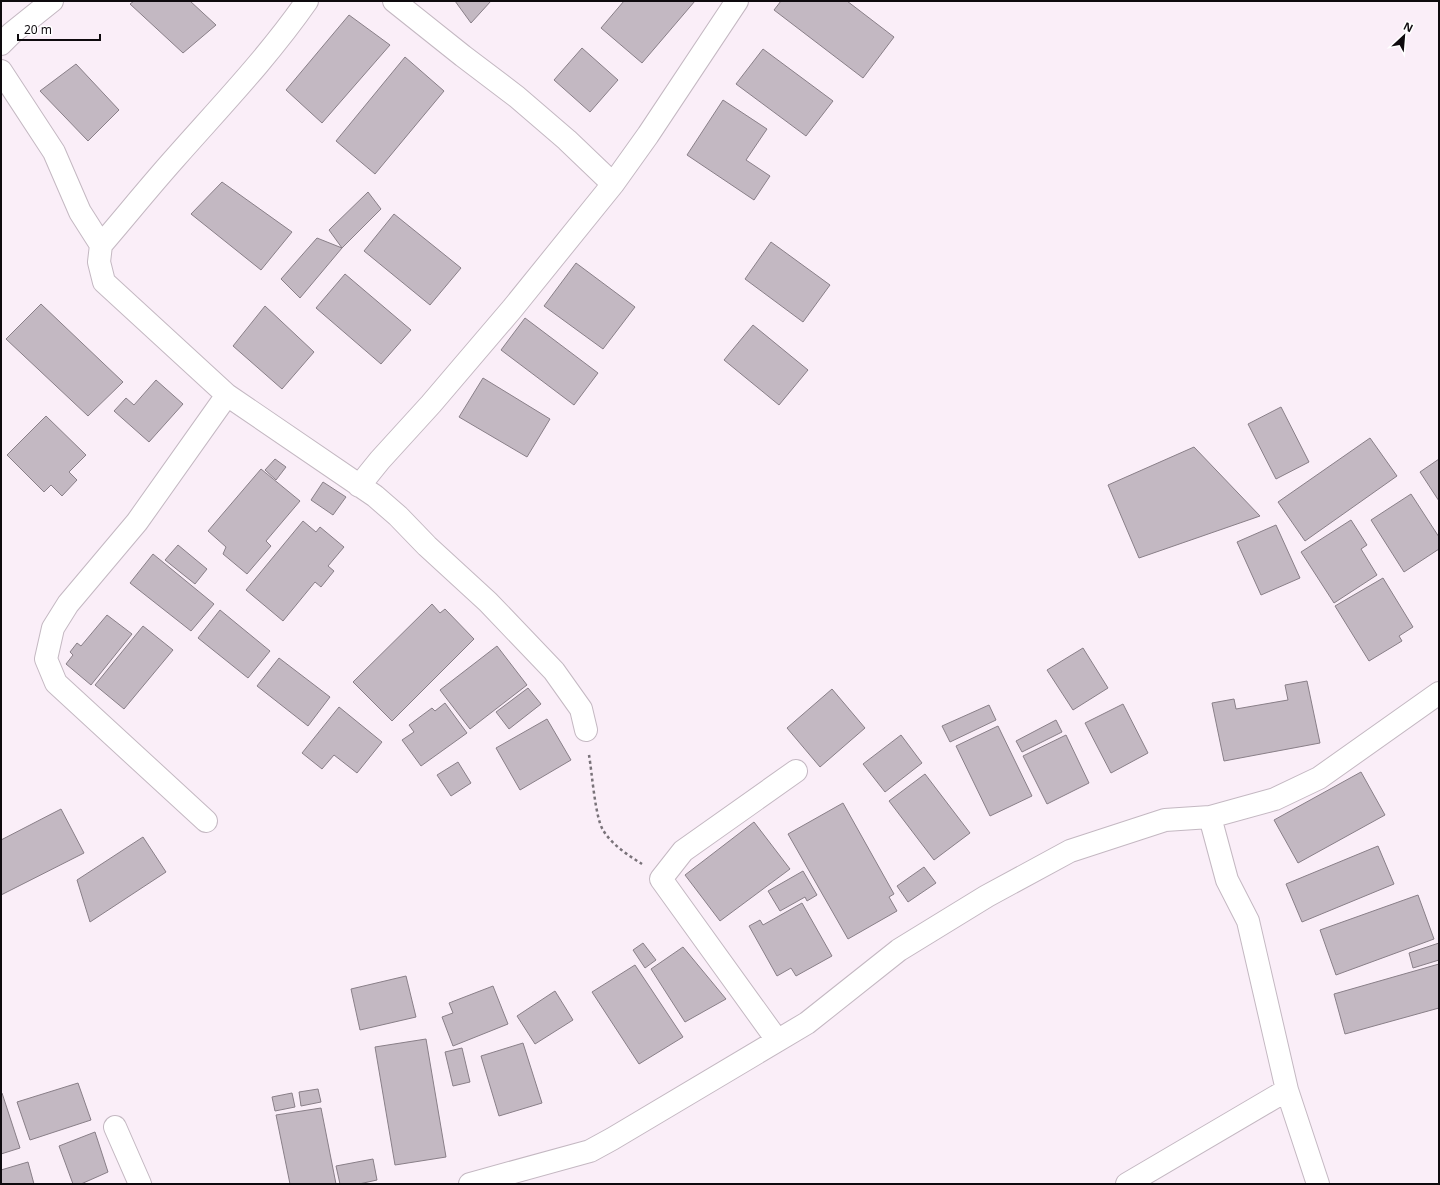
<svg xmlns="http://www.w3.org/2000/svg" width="1440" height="1185" viewBox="0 0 1440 1185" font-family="'Noto Sans',sans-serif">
  <rect width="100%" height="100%" fill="#faeef8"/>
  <path fill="#c3b8c2" stroke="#897f88" d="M 134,1 L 190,1 L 216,25 L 183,53 L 130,4 Z
    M 455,1 L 491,1 L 471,23 Z
    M 624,1 L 695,1 L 642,63 L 601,28 Z
    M 781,1 L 847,1 L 894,37 L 863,78 L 774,10 Z
    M 349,15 L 390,45 L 322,123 L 286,90 Z
    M 582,48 L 618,80 L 590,112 L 554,80 Z
    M 763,49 L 833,101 L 806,136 L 736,84 Z
    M 405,57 L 444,91 L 375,174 L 336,141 Z
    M 76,64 L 119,110 L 88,141 L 40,91 Z
    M 723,100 L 767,129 L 746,160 L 770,176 L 754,200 L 687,155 Z
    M 222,182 L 292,232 L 261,270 L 191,214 Z
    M 368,192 L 381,209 L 342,248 L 329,230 Z
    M 394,214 L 461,268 L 430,305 L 364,251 Z
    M 317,238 L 342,248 L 300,298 L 281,279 Z
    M 771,242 L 830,285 L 803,322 L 745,279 Z
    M 576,263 L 635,307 L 603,349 L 544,306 Z
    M 345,274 L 411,330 L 381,364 L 316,308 Z
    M 41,304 L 123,382 L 88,416 L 6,339 Z
    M 265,306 L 314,352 L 282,389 L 233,346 Z
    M 525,318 L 598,373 L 574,405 L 501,350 Z
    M 753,325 L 808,370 L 779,405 L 724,360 Z
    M 483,378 L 550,419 L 527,457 L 459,417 Z
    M 156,380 L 183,404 L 149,442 L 114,411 L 126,398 L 134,405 Z
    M 1281,407 L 1309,462 L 1276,479 L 1248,424 Z
    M 46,416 L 86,455 L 69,472 L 77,480 L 62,496 L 51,485 L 44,492 L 7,455 Z
    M 1370,438 L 1397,476 L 1305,541 L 1278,502 Z
    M 1194,447 L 1260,516 L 1139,558 L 1108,485 Z
    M 275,459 L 286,467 L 276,480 L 265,470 Z
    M 1439,459 L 1439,501 L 1420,472 Z
    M 261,469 L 300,501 L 266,541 L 271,546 L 247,574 L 223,554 L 226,547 L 208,531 Z
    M 323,482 L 346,497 L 333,515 L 311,500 Z
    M 1411,494 L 1439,537 L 1439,549 L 1404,572 L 1371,520 Z
    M 1351,520 L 1367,545 L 1361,549 L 1377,575 L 1334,603 L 1301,552 Z
    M 303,521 L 316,532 L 320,527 L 344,547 L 328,566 L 334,571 L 321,587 L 315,582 L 283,621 L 246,590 Z
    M 1276,525 L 1300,578 L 1261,595 L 1237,542 Z
    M 178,545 L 207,569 L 195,584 L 165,560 Z
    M 153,554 L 214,604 L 191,631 L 130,583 Z
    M 1383,578 L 1413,627 L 1399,636 L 1402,641 L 1369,661 L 1335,606 Z
    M 432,604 L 440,613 L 445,609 L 474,639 L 392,721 L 353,682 Z
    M 220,610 L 270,651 L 248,678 L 198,638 Z
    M 107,615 L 132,634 L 91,685 L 66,664 L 73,655 L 70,652 L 77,643 L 81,646 Z
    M 143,626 L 173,650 L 124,709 L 95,685 Z
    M 497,646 L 527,685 L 470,729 L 440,690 Z
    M 1083,648 L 1108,688 L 1073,710 L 1047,670 Z
    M 279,658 L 330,697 L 308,726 L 257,686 Z
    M 1307,681 L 1320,743 L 1224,761 L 1212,703 L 1234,699 L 1236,709 L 1288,700 L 1285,685 Z
    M 528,688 L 541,704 L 509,729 L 496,712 Z
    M 832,689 L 865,728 L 820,767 L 787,728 Z
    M 445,703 L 467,733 L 421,766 L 402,740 L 414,732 L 409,725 L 432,708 L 435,711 Z
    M 1123,704 L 1148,753 L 1111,773 L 1085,723 Z
    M 989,705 L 996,720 L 950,742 L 942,726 Z
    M 339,707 L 382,742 L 357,773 L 334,755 L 322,769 L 302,753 Z
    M 547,719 L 571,760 L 520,790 L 496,748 Z
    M 1056,720 L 1062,732 L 1022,752 L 1016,741 Z
    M 998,726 L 1032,796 L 990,816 L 956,746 Z
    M 901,735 L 922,763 L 885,792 L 863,764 Z
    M 1066,735 L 1089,783 L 1047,804 L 1023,756 Z
    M 458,762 L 471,783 L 451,796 L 437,775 Z
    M 1361,772 L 1385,815 L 1298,863 L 1274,820 Z
    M 925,774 L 970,833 L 934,860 L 889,801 Z
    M 843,803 L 894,894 L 889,897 L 897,911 L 848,939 L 788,834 Z
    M 61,809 L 84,853 L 1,895 L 1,840 Z
    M 754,822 L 790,869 L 720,921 L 685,875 Z
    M 143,837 L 166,872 L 90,922 L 77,880 Z
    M 1378,846 L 1394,884 L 1302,922 L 1286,884 Z
    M 924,867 L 936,883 L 908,902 L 897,886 Z
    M 803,871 L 817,895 L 807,901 L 805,897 L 780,911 L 768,891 Z
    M 1418,895 L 1434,939 L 1336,975 L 1320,930 Z
    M 802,903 L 832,956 L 796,976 L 791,968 L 777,976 L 749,926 L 760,920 L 763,925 Z
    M 643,943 L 656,960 L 645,968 L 633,950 Z
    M 1439,943 L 1439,960 L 1413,968 L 1409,953 Z
    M 683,947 L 726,999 L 685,1022 L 651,969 Z
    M 1439,964 L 1439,1008 L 1345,1034 L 1334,994 Z
    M 635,965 L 683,1037 L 639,1064 L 592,992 Z
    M 406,976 L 416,1017 L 360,1030 L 351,989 Z
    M 493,986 L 508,1024 L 453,1046 L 442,1017 L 453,1013 L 449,1003 Z
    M 555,991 L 573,1020 L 535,1044 L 517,1016 Z
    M 426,1039 L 446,1157 L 395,1165 L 375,1047 Z
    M 523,1043 L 542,1103 L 499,1116 L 481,1056 Z
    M 462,1048 L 470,1082 L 453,1086 L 445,1052 Z
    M 78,1083 L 91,1120 L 30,1140 L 17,1102 Z
    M 318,1089 L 321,1102 L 301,1106 L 299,1092 Z
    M 2,1093 L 20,1148 L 1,1154 L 1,1094 Z
    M 292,1093 L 295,1107 L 275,1111 L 272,1097 Z
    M 321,1108 L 336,1184 L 290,1184 L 276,1115 Z
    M 95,1132 L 108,1172 L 81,1184 L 73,1184 L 59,1146 Z
    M 373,1159 L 377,1180 L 359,1184 L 340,1184 L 336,1166 Z
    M 28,1162 L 34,1184 L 1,1184 L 1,1170 Z"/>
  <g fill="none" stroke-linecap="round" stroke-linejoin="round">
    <defs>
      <path id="minor" d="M 307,1 C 268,57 221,106 176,157 C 150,186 126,216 101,245 L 99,262 L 104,282 L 227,395 L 375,496 L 398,516 L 427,546 L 488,602 L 554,671 L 581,709 L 586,730
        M 394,1 L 463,56 L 517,97 L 567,140 L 613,184
        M 1,44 L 12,33 L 52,1
        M 1,71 L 54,152 L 80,212 L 101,245
        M 359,486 L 380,460 L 431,404 L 512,309 L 613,184 L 648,135 L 737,1
        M 1210,817 L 1227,880 L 1248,921 L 1287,1090 L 1318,1184
        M 206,821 L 56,683 L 46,659 L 53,628 L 68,604 L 137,522 L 227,395
        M 777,1040 L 661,879 L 683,851 L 796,771
        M 115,1127 L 140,1184
        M 470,1184 L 590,1151 L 612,1139 L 807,1023 L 899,950 L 987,896 L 1070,851 L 1165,820 L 1210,817 L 1275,799 L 1319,778 L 1439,693
        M 1127,1184 L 1287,1090"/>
    </defs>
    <use href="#minor" stroke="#c4b8c2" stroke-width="24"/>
    <path stroke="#797279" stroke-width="2.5" stroke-dasharray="3 3" stroke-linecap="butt" d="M 589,755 C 592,772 595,817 603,830 C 612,845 628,855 642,864"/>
    <use href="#minor" stroke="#fff" stroke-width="22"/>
  </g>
  <rect width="1440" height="1185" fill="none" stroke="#0e0a0e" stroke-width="4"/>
  <g transform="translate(1404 36) rotate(26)" stroke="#ffffff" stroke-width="3" paint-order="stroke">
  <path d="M0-3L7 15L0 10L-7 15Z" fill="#0e0a0e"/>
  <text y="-6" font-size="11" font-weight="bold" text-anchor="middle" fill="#0e0a0e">N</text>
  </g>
  <path d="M18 34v6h82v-6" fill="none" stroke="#0e0a0e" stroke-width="2"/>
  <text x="24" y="34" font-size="12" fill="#0e0a0e" stroke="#ffffff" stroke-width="3" paint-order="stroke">20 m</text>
</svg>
